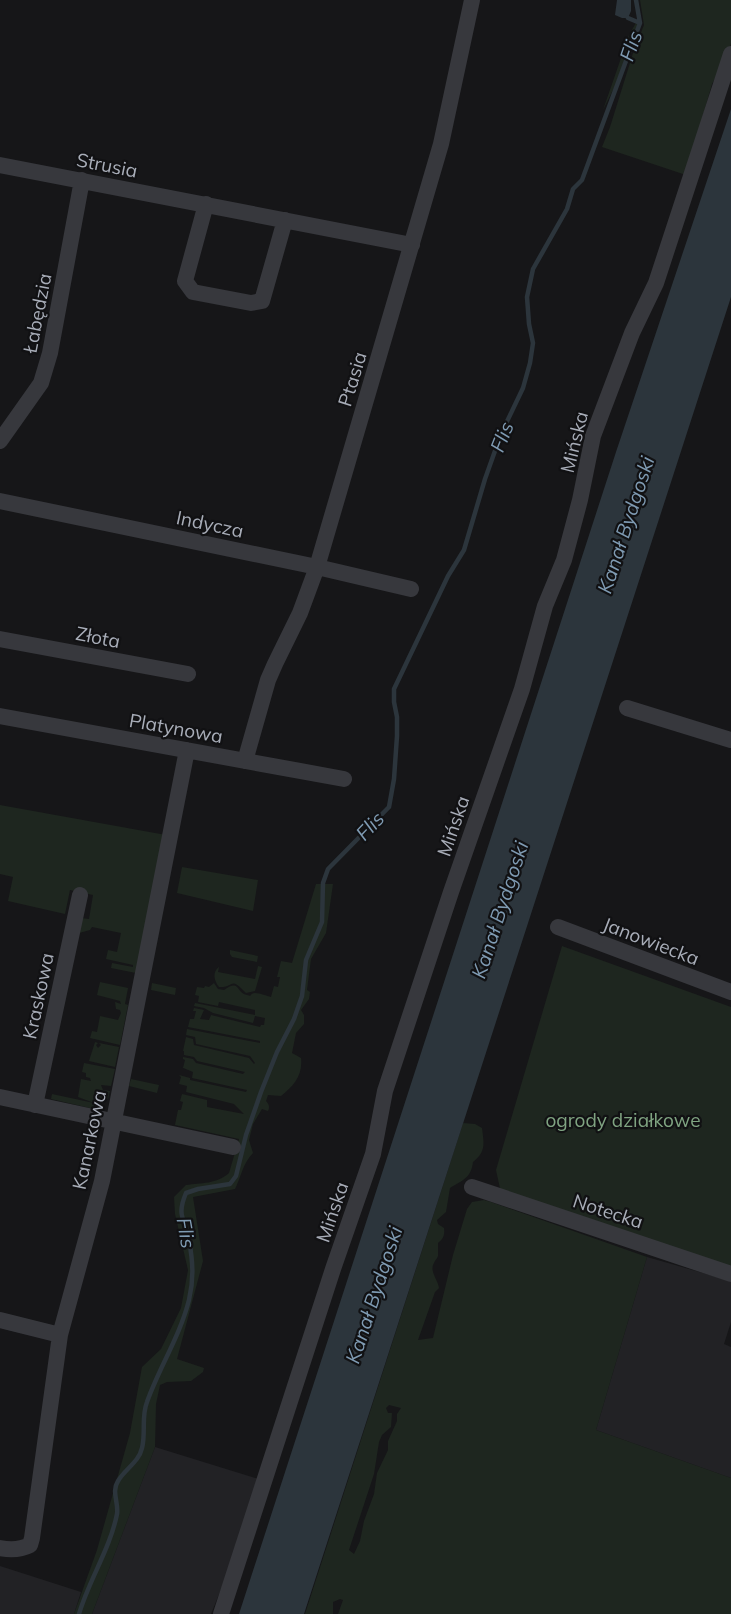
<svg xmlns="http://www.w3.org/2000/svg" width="731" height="1614" viewBox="0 0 731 1614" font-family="Mulish,sans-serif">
  <rect width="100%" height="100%" fill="#161618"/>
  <path fill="#222225" d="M 647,1257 L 731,1281 L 731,1322 L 724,1344 L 731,1347 L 731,1478 L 596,1430 Z
    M 155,1447 L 265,1481 L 211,1614 L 92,1614 Z
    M 0,1566 L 81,1592 L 74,1614 L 0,1614 Z"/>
  <path fill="#1e261f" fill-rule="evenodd" d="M 640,0 L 731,0 L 731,43 L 726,59 L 712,84 L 686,175 L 602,147 L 610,127 L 634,50 L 644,25 Z
    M 637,21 L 637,28 L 614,88 L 603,110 L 629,35 Z
    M 0,805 L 166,835 L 136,973 L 111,968 L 112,963 L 133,967 L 133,965 L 106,959 L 108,950 L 117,952 L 121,933 L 92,927 L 90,930 L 79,933 L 81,918 L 89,919 L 93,895 L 70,890 L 65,914 L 8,901 L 13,877 L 0,874 Z
    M 182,867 L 258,880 L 253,911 L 177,893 Z
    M 316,884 L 333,884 L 326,933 L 311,959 L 307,990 L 310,992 L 309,999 L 301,1010 L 304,1015 L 304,1024 L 296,1033 L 292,1053 L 301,1058 C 303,1075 294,1086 281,1096 L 268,1095 L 266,1101 C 269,1104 270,1107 268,1111 L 262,1109 L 253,1124 L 249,1140 L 253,1153 C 243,1163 241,1177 235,1189 L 193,1197 L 203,1261 L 177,1359 L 204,1368 L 203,1372 L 191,1381 L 167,1382 L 160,1385 L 156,1404 L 155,1447 L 92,1614 L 74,1614 L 97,1550 L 130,1433 L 142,1367 L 161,1349 L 181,1308 L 188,1270 L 175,1214 L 174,1197 L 186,1185 C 201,1183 217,1184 229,1173 L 239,1139 L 175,1125 L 178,1110 L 181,1110 L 183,1102 L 180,1101 L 182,1094 L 207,1100 L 207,1107 L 244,1114 L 234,1104 L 186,1092 L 187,1086 L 179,1084 L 181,1077 L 179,1075 L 190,1078 L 190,1080 L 246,1092 L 247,1090 L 192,1078 L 193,1072 L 181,1067 L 183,1068 L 185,1060 L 183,1059 L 183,1057 L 193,1059 L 196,1063 L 243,1074 L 245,1072 L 197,1061 L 194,1057 L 184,1055 L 184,1051 L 183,1051 L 186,1037 L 193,1039 L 194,1045 L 249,1058 L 254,1064 L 255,1063 L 250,1056 L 196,1044 L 195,1037 L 186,1035 L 187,1029 L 260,1043 L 260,1041 L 188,1027 L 190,1019 L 194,1019 L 196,1011 L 193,1011 L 194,1008 L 204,1010 L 200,1019 L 209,1020 L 211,1015 L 260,1027 L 261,1025 L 264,1025 L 265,1018 L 255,1016 L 253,1023 L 213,1013 L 204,1008 L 194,1006 L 195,1003 L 255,1015 L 255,1010 L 219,1002 L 218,1006 L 198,1002 L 199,996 L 195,995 L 197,987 L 204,988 L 205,986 L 209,987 L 214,983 L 218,989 L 224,990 C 240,978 236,993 247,995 C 254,997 248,994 255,993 C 260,993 267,996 271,997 L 274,986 L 278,987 L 280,977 L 277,977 L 281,961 L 292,963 Z
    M 562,946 L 731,1007 L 731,1270 L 501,1193 L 496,1170 Z
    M 230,950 L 258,956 L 257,962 L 232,957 L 230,954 Z
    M 258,966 L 262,967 L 255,991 L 246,993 C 229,975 235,988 219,987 C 214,981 212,972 219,967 L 218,972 L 255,979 Z
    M 100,982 L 128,988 L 125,1004 L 128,1005 L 120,1045 L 90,1038 L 92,1031 L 97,1032 L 100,1016 L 118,1020 L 121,1013 L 120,1010 L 116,1009 L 115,1002 L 121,1004 L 120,1001 L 97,995 Z
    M 152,983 L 176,988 L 175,995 L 151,990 Z
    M 95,1042 L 98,1043 L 96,1045 L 98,1048 L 101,1045 L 99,1043 L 119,1047 L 115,1067 L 89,1061 Z
    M 84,1063 L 115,1069 L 111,1086 L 101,1085 L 103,1090 L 110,1091 L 108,1099 L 98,1098 L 94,1102 L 94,1109 L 51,1099 L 52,1094 L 94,1103 L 78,1097 L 81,1079 L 91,1081 L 90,1078 L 86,1077 L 86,1073 L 82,1072 Z
    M 131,1079 L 159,1085 L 157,1093 L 129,1086 Z
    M 463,1123 L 475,1124 L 482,1128 C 484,1144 486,1152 473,1162 C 471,1178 463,1180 450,1188 L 446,1212 L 437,1220 L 438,1224 L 444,1228 C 445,1236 443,1239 438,1243 L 438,1256 C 437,1259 435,1260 434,1263 C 429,1271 438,1280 439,1288 L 435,1292 L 418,1340 L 433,1338 L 453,1255 L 467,1209 L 472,1202 L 484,1200 L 491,1202 L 647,1257 L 596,1430 L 731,1478 L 731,1614 L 338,1614 L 343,1600 L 340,1599 L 333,1602 L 333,1614 L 305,1614 ZM 389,1405 L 401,1408 L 397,1414 L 397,1421 L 388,1441 L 388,1450 L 377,1473 L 374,1494 L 364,1521 L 360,1541 L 354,1554 L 349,1550 L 374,1474 L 379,1442 L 382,1435 L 391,1427 L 392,1413 L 388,1413 L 386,1408 Z"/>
  <path fill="#2c353c" d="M 617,0 L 631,0 L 631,11 L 628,18 L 622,18 L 615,15 Z
    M 731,109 L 731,297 L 304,1614 L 239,1614 L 616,452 Z"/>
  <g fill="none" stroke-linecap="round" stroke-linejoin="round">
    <path stroke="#2c353c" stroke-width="4.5" d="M 628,18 L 640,23
      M 79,1614 C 89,1580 110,1549 117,1514 C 119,1503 111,1492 118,1481 C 125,1469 139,1462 142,1448 C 146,1433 141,1417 147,1402 C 159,1368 180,1336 189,1300 C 194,1279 193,1262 189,1240 C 185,1218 176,1217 186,1193 L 198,1189 L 230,1184 L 236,1176 L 246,1135 L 261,1092 L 277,1052 L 294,1019 L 302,996 L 306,960 L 322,922 L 323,883 L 328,869 L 389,807 L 394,779 L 397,736 L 397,717 L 394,702 L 394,689 L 448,576 L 464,550 L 485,479 L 501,434 L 523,388 L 530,363 L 533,343 L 529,324 L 527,297 L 533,269 L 567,209 L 573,189 L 582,180 L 640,23 L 636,0"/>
    <path stroke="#37383d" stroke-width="16" d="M 0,165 L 412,245
      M 206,204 L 185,281 L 193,292 L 251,303 L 262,301 L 285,220
      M 0,441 L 41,383 L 50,353 L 82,180
      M 0,501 L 317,567 L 411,589
      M 0,639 L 188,674
      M 627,708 L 731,740
      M 0,716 L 344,779
      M 245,761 L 268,680 L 275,664 L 300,613 L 317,567 L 441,144 L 472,0
      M 558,927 L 731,992
      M 0,1097 L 233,1147
      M 35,1105 L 80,895
      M 472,1187 L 731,1274
      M 0,1320 L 60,1335
      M 0,1548 C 10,1550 20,1550 30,1545 L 32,1538 L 60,1335 L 102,1181 L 187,750
      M 221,1614 L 333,1269 L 373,1154 L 385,1091 L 451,892 L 522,689 L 545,606 L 564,560 L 580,500 L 593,436 L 632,333 L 656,283 L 731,54"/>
  </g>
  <g text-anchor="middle" stroke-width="4.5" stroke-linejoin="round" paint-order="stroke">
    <g font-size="19" fill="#a8adb8" stroke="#111113">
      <text transform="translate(107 165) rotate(11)" y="7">Strusia</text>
      <text transform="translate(37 313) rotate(-79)" y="7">Łabędzia</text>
      <text transform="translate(352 379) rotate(-73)" y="7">Ptasia</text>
      <text transform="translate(574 442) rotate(-76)" y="7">Mińska</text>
      <text transform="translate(210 524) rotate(12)" y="7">Indycza</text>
      <text transform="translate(98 637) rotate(11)" y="7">Złota</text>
      <text transform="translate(176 728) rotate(10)" y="7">Platynowa</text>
      <text transform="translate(453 826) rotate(-71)" y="7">Mińska</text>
      <text transform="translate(651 941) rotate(21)" y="7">Janowiecka</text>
      <text transform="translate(38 996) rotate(-78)" y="7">Kraskowa</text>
      <text transform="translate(89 1140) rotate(-78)" y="7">Kanarkowa</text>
      <text transform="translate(608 1211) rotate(18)" y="7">Notecka</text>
      <text transform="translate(332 1212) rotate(-71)" y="7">Mińska</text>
    </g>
    <g font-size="19" fill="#7fa381" stroke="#111113">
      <text x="623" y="1127">ogrody działkowe</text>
    </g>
    <g font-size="20" font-style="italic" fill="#7f9bb3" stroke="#111113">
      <text transform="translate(631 46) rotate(-71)" y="7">Flis</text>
      <text transform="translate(502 437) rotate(-68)" y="7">Flis</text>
      <text transform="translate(626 525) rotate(-72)" y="7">Kanał Bydgoski</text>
      <text transform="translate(370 826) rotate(-46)" y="7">Flis</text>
      <text transform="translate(500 910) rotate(-72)" y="7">Kanał Bydgoski</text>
      <text transform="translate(186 1233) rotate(80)" y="7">Flis</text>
      <text transform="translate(374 1295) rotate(-72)" y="7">Kanał Bydgoski</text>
    </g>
  </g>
</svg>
